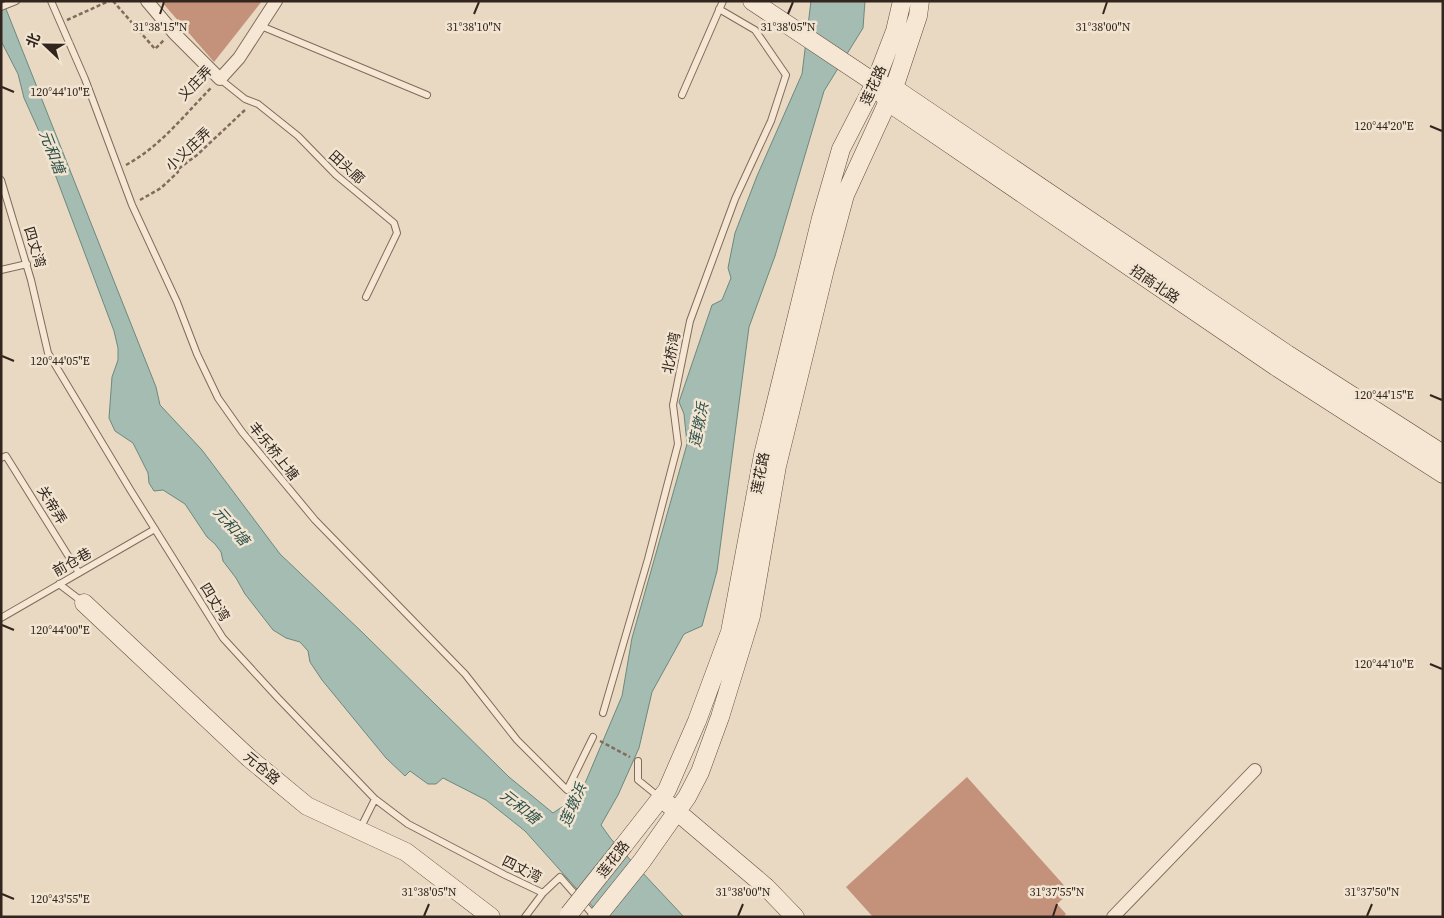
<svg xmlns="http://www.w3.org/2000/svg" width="1444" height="918" viewBox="0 0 1444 918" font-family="'Source Serif 4','Noto Sans SC',serif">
  <rect width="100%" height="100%" fill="#e9d9c2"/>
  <path fill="#a4bcb2" stroke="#6c897e" d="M 1,1 L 4,4 L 156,387 L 160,405 L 202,450 L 280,554 L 363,633 L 509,777 L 553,813 L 580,795 L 622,696 L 632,638 L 687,444 L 684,414 L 679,402 L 712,305 L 722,300 L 731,278 L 728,268 L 735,233 L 757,176 L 802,74 L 811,1 L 865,1 L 863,28 L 824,91 L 775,256 L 749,327 L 717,571 L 702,626 L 684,634 L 652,692 L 639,748 L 618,795 L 601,825 L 611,839 L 684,917 L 602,917 L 525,831 L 486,800 L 443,778 L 436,784 L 428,784 L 410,771 L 405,776 L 386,758 L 322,680 L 310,662 L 308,651 L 300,642 L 286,638 L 273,630 L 245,594 L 236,578 L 223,561 L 221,552 L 215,544 L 207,537 L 185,504 L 163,490 L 154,491 L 149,483 L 148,473 L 133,443 L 115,431 L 109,418 L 112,377 L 118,360 L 118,348 L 114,331 L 38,129 L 24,98 L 18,74 L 1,41 Z"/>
  <path fill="#c4917b" d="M 161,1 L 262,1 L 214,62 Z
    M 967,777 L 1070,892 L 1057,904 L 1066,914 L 1063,917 L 873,917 L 846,887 Z"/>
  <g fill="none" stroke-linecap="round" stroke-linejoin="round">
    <defs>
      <path id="lane" d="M 51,1 L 85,79 L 132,205 L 177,302 L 197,354 L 218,398 L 242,432 L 315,520 L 465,674 L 517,740 L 567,790 L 593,737
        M 1,7 L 16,1
        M 261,26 L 427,95
        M 220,79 L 245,99 L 258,104 L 298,136 L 336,175 L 394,223 L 397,233 L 366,297
        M 682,95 L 723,1
        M 1,180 L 31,280 L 48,353 L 131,491 L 223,638 L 278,698 L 375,799 L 408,824 L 505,875 L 543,893
        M 1,270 L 27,264
        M 1,458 L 6,456 L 79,573
        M 59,584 L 84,603
        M 1,618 L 155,529
        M 603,713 L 648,559 L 678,444 L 673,405 L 690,321 L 735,199 L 771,121 L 786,75 L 755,30 L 719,9
        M 638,761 L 638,780 L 659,797
        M 360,829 L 375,799
        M 525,917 L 543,893 L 560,877 L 595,917"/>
      <path id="street" d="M 147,1 L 174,33 L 220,79 L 239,58 L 276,1
        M 1113,917 L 1255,770"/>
      <path id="secondary" d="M 752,1 L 875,83 L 888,102 L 1278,368 L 1443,474
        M 882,85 L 894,88 L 1287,354 L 1443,454
        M 84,603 L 249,758 L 307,806 L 406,852 L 491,917
        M 668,804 L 766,887 L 795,917
        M 624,845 L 667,790 L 697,721 L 730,632 L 763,455 L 821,218 L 841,149 L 875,83 L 895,31 L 902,1
        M 597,917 L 642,861 L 687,797 L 700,772 L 720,717 L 751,616 L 777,466 L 825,269 L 845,195 L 894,88 L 918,16 L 920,1"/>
    </defs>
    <use href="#lane" stroke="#816b5b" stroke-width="8"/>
    <use href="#street" stroke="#816b5b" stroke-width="14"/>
    <use href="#secondary" stroke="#634c3e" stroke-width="19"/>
    <path stroke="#816b5b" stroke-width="2.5" stroke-dasharray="4 2.5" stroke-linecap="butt" d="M 113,1 L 155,49 L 164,40
      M 67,20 L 109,1
      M 126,165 C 161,146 184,115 212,87
      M 140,200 L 161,188 L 178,172 L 177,170 L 197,155 L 246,109
      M 600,741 L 630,757"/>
    <use href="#lane" stroke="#f5e7d4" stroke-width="6"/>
    <use href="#street" stroke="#f5e7d4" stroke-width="12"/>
    <use href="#secondary" stroke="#f5e7d4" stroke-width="18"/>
    <defs>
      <path id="secondary-bridge" d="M 569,914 L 624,845"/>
    </defs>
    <use href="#secondary-bridge" stroke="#634c3e" stroke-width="19" stroke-linecap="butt"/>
    <use href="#secondary-bridge" stroke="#f5e7d4" stroke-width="18"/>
  </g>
  <path fill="none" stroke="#32251e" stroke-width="2" d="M 160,14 L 164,2M 474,14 L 479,2M 788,14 L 793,2M 1103,14 L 1107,2M 2,87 L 14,92M 1430,126 L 1442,131M 2,356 L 14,361M 1430,395 L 1442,400M 2,625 L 14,630M 1430,664 L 1442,669M 2,894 L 14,899M 424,916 L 429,904M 738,916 L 743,904M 1053,916 L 1057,904M 1367,916 L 1372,904"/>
  <g text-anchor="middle" stroke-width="5" stroke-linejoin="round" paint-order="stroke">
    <g font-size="14" fill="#32251e" stroke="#f1e4d0">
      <text transform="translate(195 83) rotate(-46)" y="5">义庄弄</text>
      <text transform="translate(873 85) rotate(-66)" y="5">莲花路</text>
      <text transform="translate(188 149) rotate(-43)" y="5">小义庄弄</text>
      <text transform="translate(347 167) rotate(42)" y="5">田头廊</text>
      <text transform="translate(35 247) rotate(73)" y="5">四丈湾</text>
      <text transform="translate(1155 284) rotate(34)" y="5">招商北路</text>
      <text transform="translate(671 353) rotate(-79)" y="5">北桥湾</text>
      <text transform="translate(274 451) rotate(51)" y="5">丰乐桥上塘</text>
      <text transform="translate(760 473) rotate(-79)" y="5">莲花路</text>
      <text transform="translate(52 505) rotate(58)" y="5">关帝弄</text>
      <text transform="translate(72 562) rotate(-30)" y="5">前仓巷</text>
      <text transform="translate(215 602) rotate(58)" y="5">四丈湾</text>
      <text transform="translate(262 768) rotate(40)" y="5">元仓路</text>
      <text transform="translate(613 859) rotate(-52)" y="5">莲花路</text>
      <text transform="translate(522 869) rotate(26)" y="5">四丈湾</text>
    </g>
    <g font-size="15" font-style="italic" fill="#2e514b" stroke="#f1e4d0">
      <text transform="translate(52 152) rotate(69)" y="5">元和塘</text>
      <text transform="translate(699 425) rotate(-79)" y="5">莲墩浜</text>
      <text transform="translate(231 526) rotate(49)" y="5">元和塘</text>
      <text transform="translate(573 805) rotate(-67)" y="5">莲墩浜</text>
      <text transform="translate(520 807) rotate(38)" y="5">元和塘</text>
    </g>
  </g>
  <g font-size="12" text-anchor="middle" fill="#32251e" stroke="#f1e4d0" stroke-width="5" stroke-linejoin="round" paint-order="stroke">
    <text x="160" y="31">31°38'15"N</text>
    <text x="474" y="31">31°38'10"N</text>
    <text x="788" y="31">31°38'05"N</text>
    <text x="1103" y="31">31°38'00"N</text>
    <text x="60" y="96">120°44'10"E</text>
    <text x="1384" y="130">120°44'20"E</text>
    <text x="60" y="365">120°44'05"E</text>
    <text x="1384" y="399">120°44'15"E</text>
    <text x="60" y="634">120°44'00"E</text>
    <text x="1384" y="668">120°44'10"E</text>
    <text x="429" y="896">31°38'05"N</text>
    <text x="743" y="896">31°38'00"N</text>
    <text x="1057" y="896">31°37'55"N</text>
    <text x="1372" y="896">31°37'50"N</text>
    <text x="60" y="903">120°43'55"E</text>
  </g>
  <rect width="1444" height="918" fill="none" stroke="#32251e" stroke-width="5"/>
  <g transform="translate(45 45) rotate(292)" stroke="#f1e4d0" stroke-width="4" paint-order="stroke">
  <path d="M0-4L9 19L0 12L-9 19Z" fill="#32251e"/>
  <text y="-8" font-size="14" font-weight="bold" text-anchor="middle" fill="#32251e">北</text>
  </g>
</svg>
